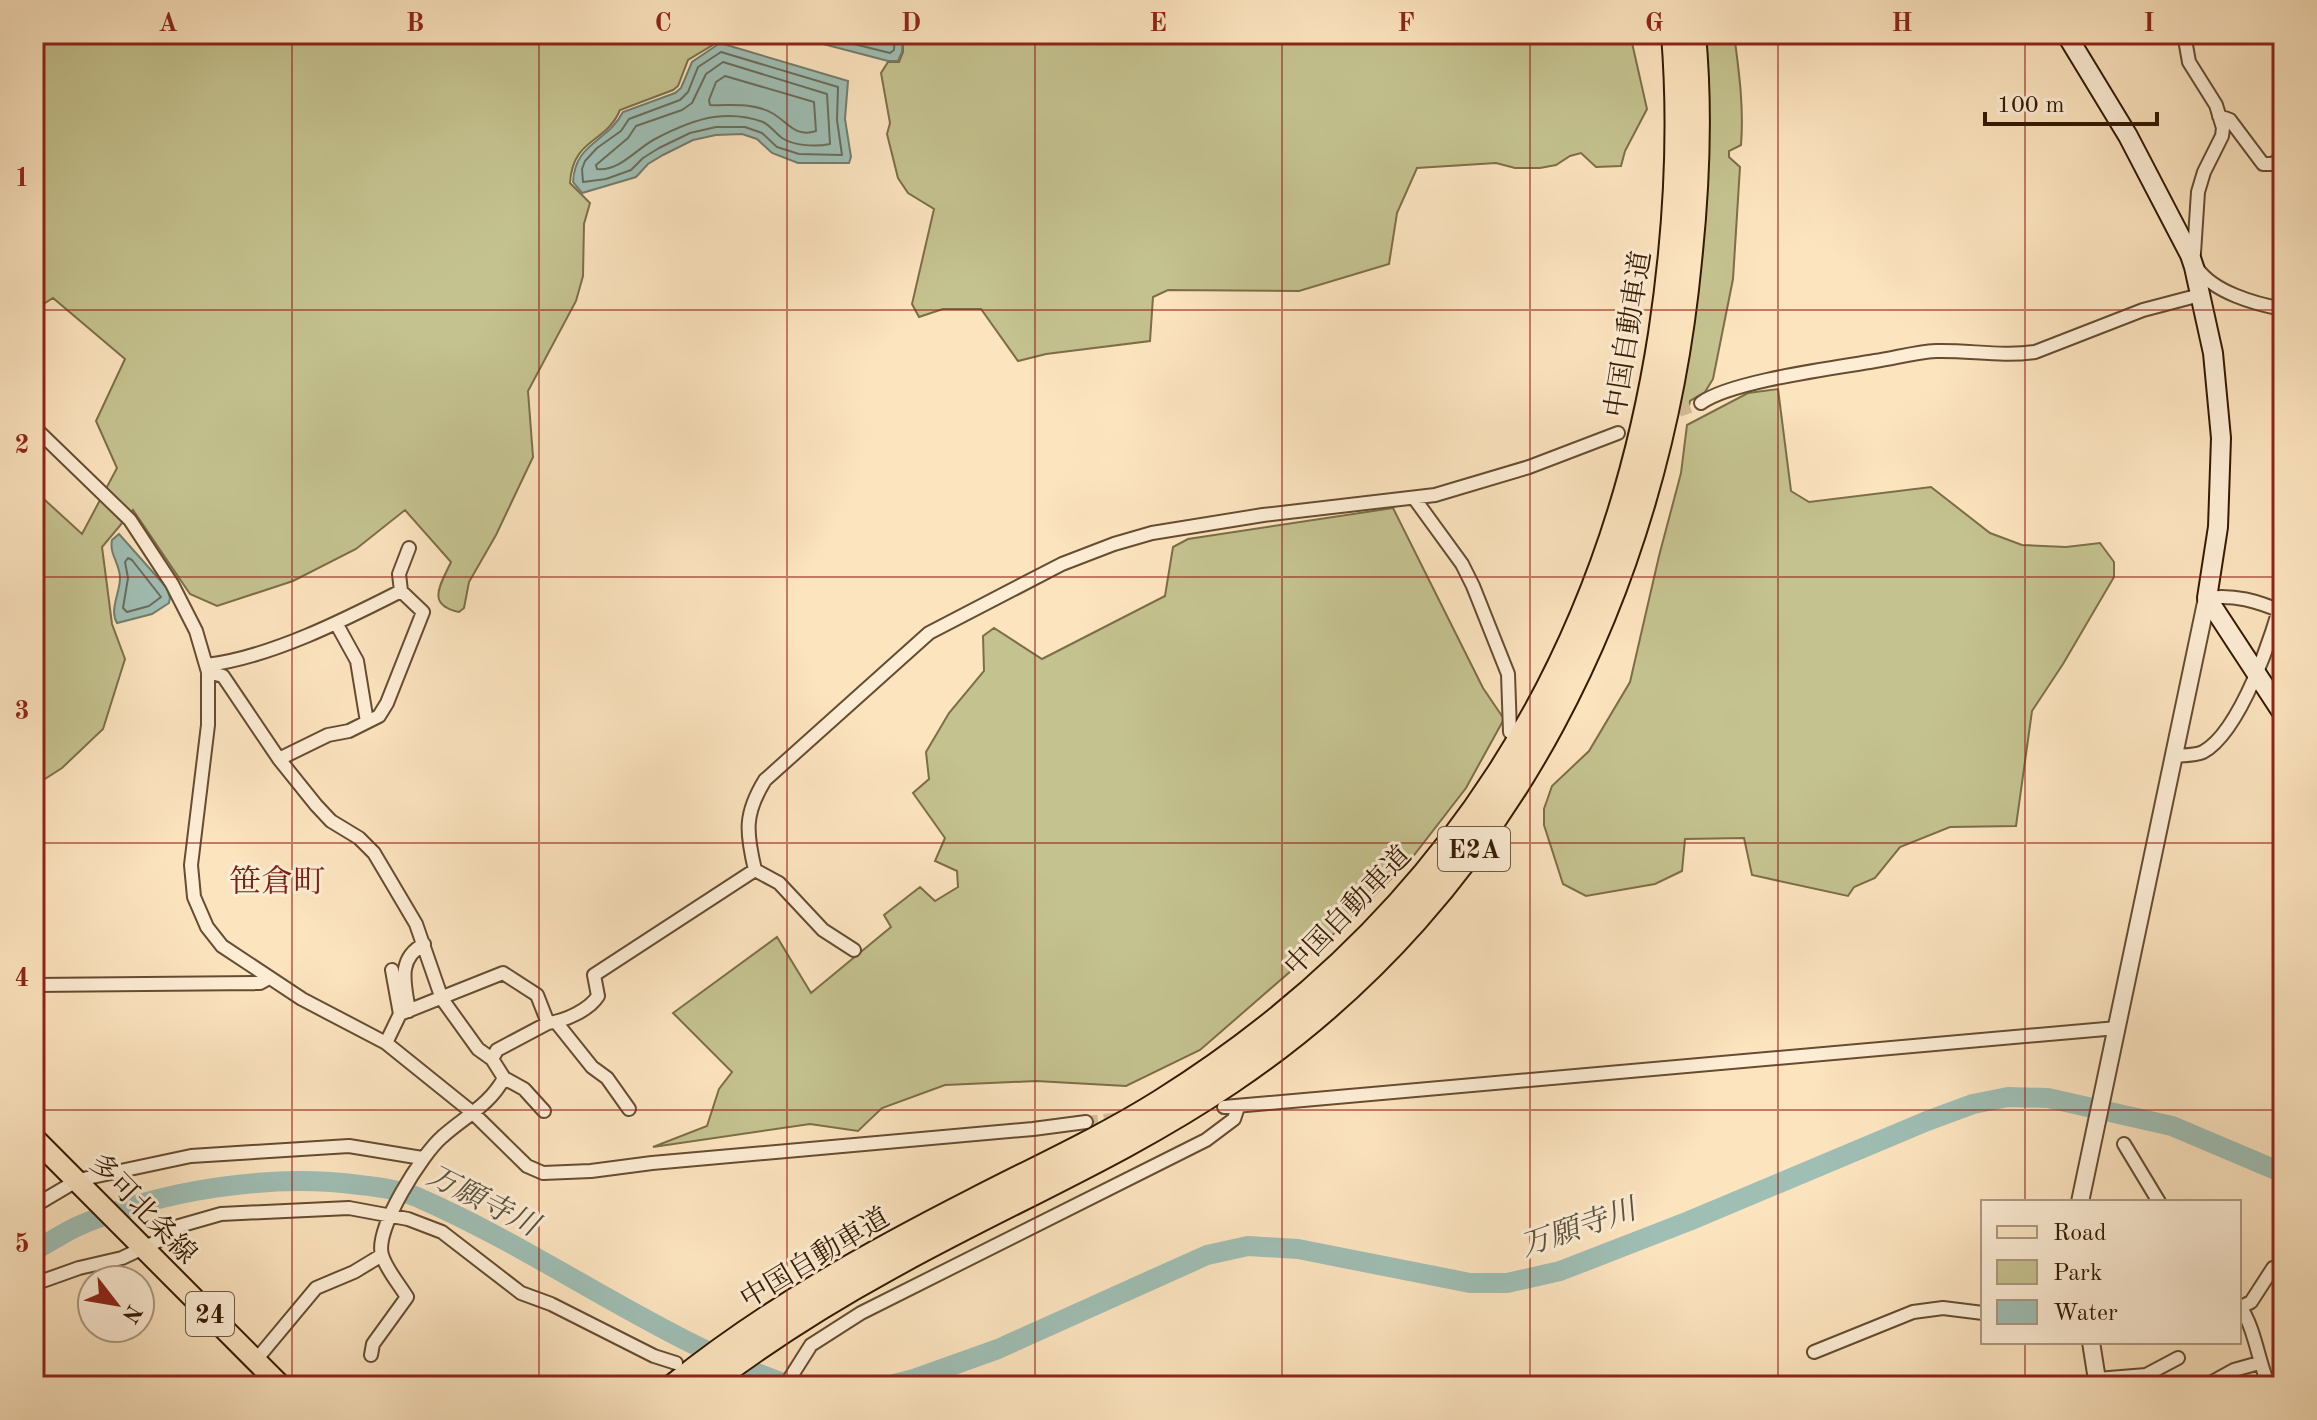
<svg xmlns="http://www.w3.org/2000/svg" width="2317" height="1420" viewBox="0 0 2317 1420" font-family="'Old Standard TT','Noto Serif JP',serif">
  <rect width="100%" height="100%" fill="#fce4bf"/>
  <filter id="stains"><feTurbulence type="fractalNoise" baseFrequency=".0025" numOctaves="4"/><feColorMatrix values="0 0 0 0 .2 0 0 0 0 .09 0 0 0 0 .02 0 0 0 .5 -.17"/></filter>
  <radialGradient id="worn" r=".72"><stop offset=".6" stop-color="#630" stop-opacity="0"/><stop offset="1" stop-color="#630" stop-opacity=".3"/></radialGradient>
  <path fill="#c4c28f" stroke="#7c6e48" stroke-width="2" d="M 34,34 L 731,34 L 688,60 L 678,86 L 673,90 L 620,110 C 606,144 573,137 570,183 L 590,203 L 584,224 L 583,276 L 576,301 L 528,391 L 533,457 L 496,535 L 469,582 L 464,608 L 459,612 C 425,605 441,584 451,562 L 405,510 L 356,549 L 293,581 L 217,606 L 190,594 L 133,510 L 102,547 L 112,624 L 125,659 L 103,729 L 62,768 L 34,786 L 34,490 L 82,534 L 117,468 L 96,421 L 125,359 L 53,298 L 34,310 Z
    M 903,34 L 1630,34 L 1647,109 L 1625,151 L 1621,166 L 1596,167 L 1581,153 L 1570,156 L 1556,165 L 1540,168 L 1515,168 L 1496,163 L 1417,168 L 1397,213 L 1389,264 L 1299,291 L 1168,290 L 1153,297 L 1150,341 L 1046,354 L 1018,361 L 981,309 L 943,309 L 919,317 L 912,304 L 934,209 L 908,193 L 898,178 L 887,134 L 890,123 L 881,73 L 888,62 L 899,62 L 903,52 Z
    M 1703,34 L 1734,34 C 1739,71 1744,107 1741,145 L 1729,151 L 1729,157 L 1740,167 L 1733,279 L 1713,379 L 1705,392 L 1690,401 L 1689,406 L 1677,410 Z
    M 1778,389 L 1791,491 L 1809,502 L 1931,487 L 1990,533 L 2022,545 L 2066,547 L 2100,543 L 2114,562 L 2114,577 L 2063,664 L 2032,711 L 2016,826 L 1950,827 L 1900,847 L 1875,878 L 1854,887 L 1848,896 L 1752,875 L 1744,838 L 1685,839 L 1682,871 L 1655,884 L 1586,896 L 1563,884 L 1544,825 L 1544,809 L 1552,786 L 1589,751 L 1630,682 L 1659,556 L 1681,473 L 1687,425 L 1748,393 Z
    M 1393,508 L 1483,688 L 1504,719 L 1466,788 L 1411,859 L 1345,924 L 1200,1050 L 1126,1086 L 1036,1081 L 945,1085 L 882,1108 L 858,1131 L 810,1124 L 653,1147 L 707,1126 L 719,1089 L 732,1072 L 673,1013 L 777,937 L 811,993 L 891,927 L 884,915 L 920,887 L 935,901 L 958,887 L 957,871 L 935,861 L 945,838 L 913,793 L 929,779 L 926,752 L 949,713 L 984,671 L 983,636 L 994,628 L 1042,659 L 1165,596 L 1173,547 L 1188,539 Z"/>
  <path fill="#9fbeb4" stroke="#747c6c" stroke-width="2" d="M 785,34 L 903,34 L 902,52 L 898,61 L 888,61 Z
    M 720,43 L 848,81 L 845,119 L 851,157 L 849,163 L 798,163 L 772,153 L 757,139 L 742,134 L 716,135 L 693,140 L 663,155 L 648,164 L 636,177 L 582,193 L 573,182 C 575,142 607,143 623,112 L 675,93 L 681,88 L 692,62 Z
    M 119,534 L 167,588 L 170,598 L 169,603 L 152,614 L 117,623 C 109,610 120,593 120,578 C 120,564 109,554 112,540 Z"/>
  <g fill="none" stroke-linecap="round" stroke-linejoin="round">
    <path stroke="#6a6c5a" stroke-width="2" d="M 814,34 L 890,53 L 894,50 L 895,34
      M 721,52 L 838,87 L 837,120 L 842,155 L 799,154 L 777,147 L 762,133 L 745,127 L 716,127 L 690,133 L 659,148 L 643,158 L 631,170 L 606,179 L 583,182 L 582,169 L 585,161 L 597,148 L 621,131 L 629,119 L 680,100 L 688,92 L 698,67 Z
      M 723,62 L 827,94 L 830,144 C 816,147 794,146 782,138 C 775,133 771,126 763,122 C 747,116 730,115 714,117 C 693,120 674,129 655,139 C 636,149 619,172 597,169 L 596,165 L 628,138 L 636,126 L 682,110 L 692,103 L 706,74 Z
      M 725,76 L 814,102 L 816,131 C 795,138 788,122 772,113 C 752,102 732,106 710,105 L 709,100 L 716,82 Z
      M 128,558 L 132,560 L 161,597 L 149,606 L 127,612 L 123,608 L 128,578 L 125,562 Z"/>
    <path stroke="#9fbeb4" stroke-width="20" d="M 34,1251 C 48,1243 62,1234 76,1227 C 160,1190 270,1173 360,1185 C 379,1187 402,1190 419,1198 C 547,1254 660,1341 792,1386
      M 886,1386 L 914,1379 L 998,1349 L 1207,1255 L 1248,1246 L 1298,1249 L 1470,1283 L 1507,1283 L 1560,1271 L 1689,1221 L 1927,1121 L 1973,1104 L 2008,1097 L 2048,1098 L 2172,1126 L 2283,1173"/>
    <path stroke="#d4bc99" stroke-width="12" stroke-dasharray="12 6" stroke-linecap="butt" d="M 1662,417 L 1701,403
      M 1086,1122 L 1122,1118"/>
    <defs>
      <path id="minor" d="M 2184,34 L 2189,62 L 2216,105 L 2223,128 L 2222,136 L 2204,172 L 2198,192 L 2194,253 L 2190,255
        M 2219,116 L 2230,120 L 2263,164 L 2273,164 L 2283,156
        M 2197,268 C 2213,292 2255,304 2283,309
        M 1701,403 C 1731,381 1835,368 1875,361 C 1895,358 1916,352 1936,351 C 1969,350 2002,357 2035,352 L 2143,310 L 2200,295
        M 34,427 L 130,520 L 172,584 L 196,631 L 208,672 L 208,725 L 191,865 L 194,897 L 207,927 L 222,946 L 302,999 L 386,1043 L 473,1113 L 527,1166 L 543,1173 L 591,1171 L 652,1163 L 1033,1129 L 1086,1122
        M 1414,498 L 1462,564 L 1473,586 L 1508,674 L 1510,732
        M 401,591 L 399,574 L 409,548
        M 2207,598 C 2234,594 2257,601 2283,612
        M 336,623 L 357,661 L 367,722
        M 207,665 C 271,657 344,620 401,591 L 423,612 L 387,703 L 379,716 L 349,731 L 328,735 L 279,759
        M 208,672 L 223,676 L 279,759 L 316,805 L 331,821 L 359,838 L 374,853 L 416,924 L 442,999 L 478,1049 L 492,1059 L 504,1078 C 490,1105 464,1117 442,1137 C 423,1153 374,1229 382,1255 C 386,1269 399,1284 407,1297 L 373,1344 L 371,1355
        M 2172,756 C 2181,755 2195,756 2203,752 C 2240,732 2275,632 2283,592
        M 854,950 L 823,930 L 779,883 L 755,870 C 746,832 744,814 765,780 L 929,633 L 1062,564 L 1114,544 L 1152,533 L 1263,515 L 1435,495 L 1529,467 L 1618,433
        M 392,970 L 400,1014
        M 34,985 L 260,983 L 269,978
        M 409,1011 C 405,985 396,959 424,944
        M 556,1022 L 592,1067 L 607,1078 L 629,1109
        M 386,1043 L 400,1014 L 503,973 L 537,995 L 548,1023
        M 492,1059 L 497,1050 L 548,1023 C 565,1021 589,1010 598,996 L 594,975 L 755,870
        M 504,1078 L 524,1089 L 544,1111
        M 1224,1107 L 2117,1028
        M 2124,1144 L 2159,1202
        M 34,1206 L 78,1180 L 191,1156 L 349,1146 L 422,1158
        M 34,1284 L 79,1268 L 122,1258 L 158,1241 L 179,1226 L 221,1214 L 349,1208 L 408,1219 L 442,1232 L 521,1293 L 551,1304 L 654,1356 L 676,1363
        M 2239,1305 C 2255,1327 2258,1361 2269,1386
        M 2241,1307 L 2251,1302 L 2273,1268 L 2283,1270
        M 1814,1352 L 1913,1312 L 1943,1308 L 1983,1313
        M 256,1360 L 316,1288 L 354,1272 L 382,1255
        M 2097,1379 L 2146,1375 L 2178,1358
        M 785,1386 L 811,1345 L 861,1313 L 1206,1140 L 1234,1119 L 1238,1107
        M 2205,1386 L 2234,1370 L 2259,1363"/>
      <path id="tertiary" d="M 2080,1202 L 2207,598
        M 2091,1342 L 2098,1386"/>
      <path id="secondary" d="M 2066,34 L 2128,136 L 2190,255 L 2194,267 L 2213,353 L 2221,438 L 2218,527 L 2207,598 L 2283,714"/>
      <path id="primary" d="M 34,1138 L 281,1386"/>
      <path id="motorway" d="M 674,1386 C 767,1311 870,1254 976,1200 C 1038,1168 1102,1139 1161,1102 C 1445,924 1610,663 1661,334 C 1676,235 1682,134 1674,34
        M 705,1386 C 763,1342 824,1303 888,1268 C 1002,1204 1122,1155 1231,1081 C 1508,895 1658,587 1689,261 C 1697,186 1700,109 1693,34"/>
    </defs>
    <use href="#minor" stroke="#664c30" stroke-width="16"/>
    <use href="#tertiary" stroke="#664c30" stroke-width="20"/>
    <use href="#secondary" stroke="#341a00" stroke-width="22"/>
    <use href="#primary" stroke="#341a00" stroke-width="24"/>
    <use href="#motorway" stroke="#341a00" stroke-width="28"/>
    <use href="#minor" stroke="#fdedd5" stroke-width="12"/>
    <use href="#tertiary" stroke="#fdedd5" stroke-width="16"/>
    <use href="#secondary" stroke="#fdedd5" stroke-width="18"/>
    <use href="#primary" stroke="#fce4bf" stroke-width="20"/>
    <use href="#motorway" stroke="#fce4bf" stroke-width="24"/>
  </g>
  <path fill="none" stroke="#8f2418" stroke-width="2" stroke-opacity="0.55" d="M 292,34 L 292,1386M 539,34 L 539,1386M 787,34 L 787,1386M 1035,34 L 1035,1386M 1282,34 L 1282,1386M 1530,34 L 1530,1386M 1778,34 L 1778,1386M 2025,34 L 2025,1202M 34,310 L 2283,310M 34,577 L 2283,577M 34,843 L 2283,843M 34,1110 L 2283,1110M 2025,1342 L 2025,1386"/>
  <g text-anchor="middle" stroke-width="6" stroke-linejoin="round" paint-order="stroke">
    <g fill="#fdedd5" stroke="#705940" stroke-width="2">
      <rect x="1438" y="827" width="72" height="44" rx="6"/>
      <rect x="186" y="1292" width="48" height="44" rx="6"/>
    </g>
    <g font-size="26" font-weight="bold" fill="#341a00">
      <text x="1474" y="858">E2A</text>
      <text x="210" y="1323">24</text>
    </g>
    <g font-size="28" fill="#341a00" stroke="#fdedd5">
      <text transform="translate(1627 334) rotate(-81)" y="10">中国自動車道</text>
      <text transform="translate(1347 910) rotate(-46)" y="10">中国自動車道</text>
      <text transform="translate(144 1208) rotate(46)" y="10">多可北条線</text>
      <text transform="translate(814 1257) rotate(-31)" y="10">中国自動車道</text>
    </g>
    <g font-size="30" font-style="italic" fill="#59533f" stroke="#fdedd5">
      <text transform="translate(483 1200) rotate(27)" y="10">万願寺川</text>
      <text transform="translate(1578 1227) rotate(-19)" y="10">万願寺川</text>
    </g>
    <g font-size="32" fill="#7a1f14" stroke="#fdedd5">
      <text x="277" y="892">笹倉町</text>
    </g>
  </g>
  <rect width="2317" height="1420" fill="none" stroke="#fce4bf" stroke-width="88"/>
  <rect x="1981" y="1200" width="260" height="144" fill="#fdedd5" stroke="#ad9980" stroke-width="2"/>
  <rect x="1997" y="1226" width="40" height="12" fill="#fce4bf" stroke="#ad9980" stroke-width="2"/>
  <text x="2053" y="1240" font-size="24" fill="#341a00">Road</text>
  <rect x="1997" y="1260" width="40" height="24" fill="#c4c28f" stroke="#ad9980" stroke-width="2"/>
  <text x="2053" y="1280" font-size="24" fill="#341a00">Park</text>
  <rect x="1997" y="1300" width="40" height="24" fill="#9fbeb4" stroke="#ad9980" stroke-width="2"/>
  <text x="2053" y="1320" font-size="24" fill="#341a00">Water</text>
  <g transform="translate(116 1304) rotate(121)"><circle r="38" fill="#fdedd5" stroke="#ad9980" stroke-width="2"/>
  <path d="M0-6L14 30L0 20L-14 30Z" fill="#8f2418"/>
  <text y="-12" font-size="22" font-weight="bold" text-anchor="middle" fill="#341a00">N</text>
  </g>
  <path d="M1985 112v12h172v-12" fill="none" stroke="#341a00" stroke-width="4"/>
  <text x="1997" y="112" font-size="24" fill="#341a00" stroke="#fdedd5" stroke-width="6" paint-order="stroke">100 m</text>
  <rect x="44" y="44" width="2229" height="1332" fill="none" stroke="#8f2418" stroke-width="3"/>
  <g font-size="26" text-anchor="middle" font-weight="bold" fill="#8f2418">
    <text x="168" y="31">A</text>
    <text x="415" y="31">B</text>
    <text x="663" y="31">C</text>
    <text x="911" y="31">D</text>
    <text x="1158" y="31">E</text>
    <text x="1406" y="31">F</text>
    <text x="1654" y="31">G</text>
    <text x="1902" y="31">H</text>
    <text x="2149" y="31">I</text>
    <text x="22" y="186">1</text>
    <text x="22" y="453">2</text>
    <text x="22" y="719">3</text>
    <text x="22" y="986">4</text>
    <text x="22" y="1252">5</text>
  </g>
  <rect width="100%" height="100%" filter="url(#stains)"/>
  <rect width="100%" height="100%" fill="url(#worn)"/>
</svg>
